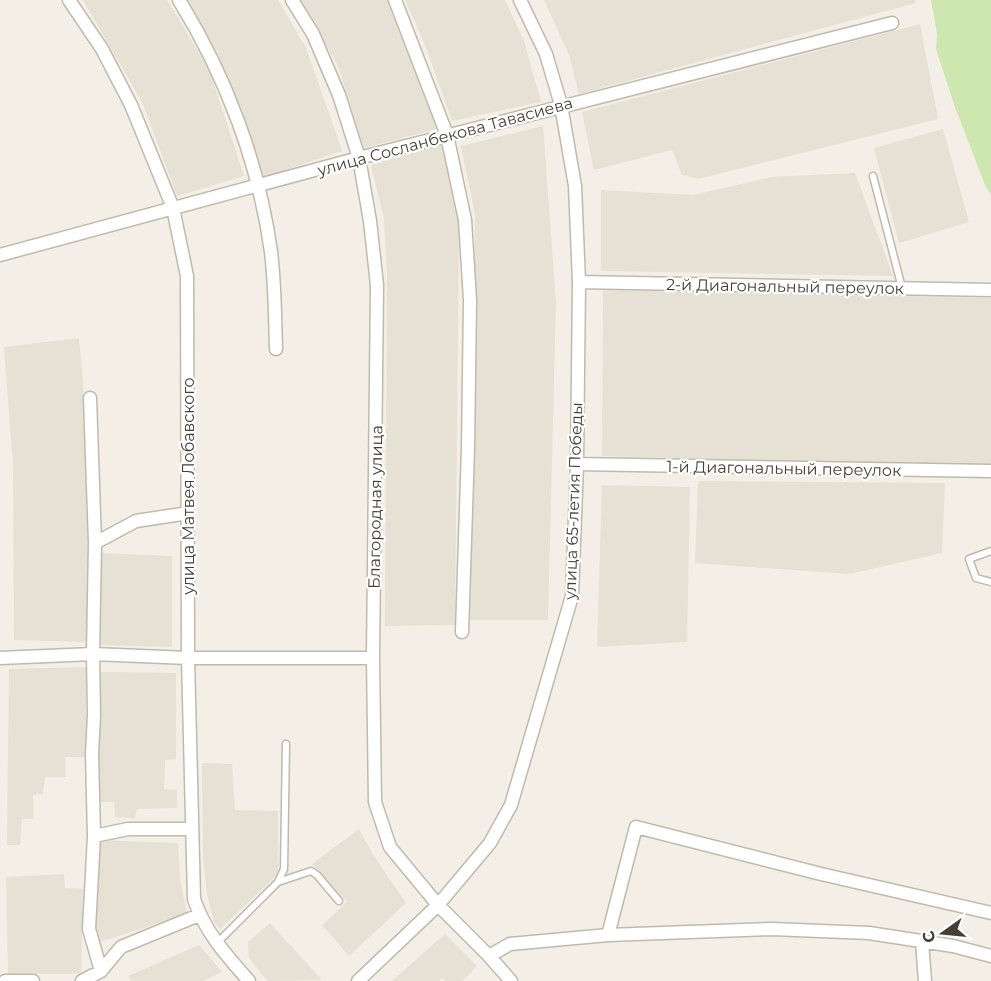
<svg xmlns="http://www.w3.org/2000/svg" width="991" height="981" viewBox="0 0 991 981" font-family="Montserrat,sans-serif">
  <rect width="100%" height="100%" fill="#f3efe6"/>
  <path fill="#e6e1d5" d="M 83,0 L 167,0 L 209,69 L 244,176 L 177,196 L 143,104 Z
    M 186,0 L 278,0 L 306,48 L 342,151 L 261,178 L 217,52 Z
    M 300,0 L 387,0 L 437,129 L 364,148 L 338,66 Z
    M 405,0 L 505,0 L 524,41 L 541,102 L 452,121 L 424,42 Z
    M 544,0 L 915,0 L 916,3 L 579,94 L 569,55 Z
    M 920,24 L 938,119 L 698,179 L 682,175 L 672,150 L 594,170 L 582,112 Z
    M 543,126 L 556,302 L 548,620 L 470,620 L 475,215 L 461,146 Z
    M 943,129 L 969,222 L 899,243 L 874,148 Z
    M 442,143 L 459,223 L 455,625 L 385,626 L 387,275 L 384,219 L 371,165 Z
    M 855,173 L 893,276 L 601,271 L 601,190 L 694,195 L 771,177 Z
    M 603,290 L 991,298 L 991,466 L 602,456 Z
    M 79,338 L 83,380 L 88,555 L 87,642 L 14,640 L 13,466 L 4,347 Z
    M 698,481 L 945,483 L 942,553 L 850,574 L 695,563 Z
    M 602,485 L 690,487 L 687,642 L 597,647 Z
    M 101,553 L 172,556 L 172,647 L 99,645 Z
    M 86,667 L 86,757 L 65,757 L 66,777 L 45,777 L 43,794 L 33,795 L 34,819 L 22,819 L 20,845 L 7,845 L 9,669 Z
    M 100,672 L 176,673 L 176,759 L 165,760 L 164,789 L 177,790 L 177,808 L 137,809 L 135,818 L 115,817 L 114,802 L 101,802 L 98,760 Z
    M 202,763 L 232,764 L 235,810 L 278,811 L 278,874 L 220,929 L 214,922 L 207,894 L 203,857 Z
    M 359,829 L 372,853 L 406,903 L 349,956 L 322,925 L 347,902 L 312,864 Z
    M 98,840 L 178,843 L 180,878 L 187,914 L 100,942 L 95,925 Z
    M 64,874 L 65,888 L 83,889 L 81,974 L 8,974 L 6,877 Z
    M 270,923 L 322,980 L 268,981 L 261,973 L 249,958 L 248,942 Z
    M 445,934 L 477,966 L 462,981 L 446,981 L 442,978 L 439,981 L 392,981 Z
    M 199,945 L 222,972 L 203,981 L 131,981 L 128,976 Z"/>
  <path fill="#cee6b0" d="M 931,0 L 991,0 L 991,195 L 985,185 L 955,107 L 936,49 L 937,34 Z"/>
  <g fill="none" stroke-linecap="round" stroke-linejoin="round">
    <defs>
      <path id="lane" d="M 873,176 L 902,288
        M 991,551 L 969,559 L 976,578 L 991,582
        M 278,882 L 311,871 L 317,875 L 339,901
        M 217,943 L 278,882 L 284,869 L 286,744"/>
      <path id="street" d="M 69,0 L 102,49 L 131,105 L 173,208 L 187,276 L 188,658 L 194,899 C 205,932 226,955 249,981
        M 179,0 C 226,76 259,164 271,252 C 275,284 275,317 276,349
        M 292,0 L 313,34 L 339,95 L 359,158 L 370,221 L 377,285 L 373,658 L 375,802 L 390,847 L 438,905 L 489,956 L 511,981
        M 395,0 L 447,135 L 465,220 L 470,300 L 468,448 L 462,632
        M 0,255 L 359,158 L 892,23
        M 579,282 L 991,290
        M 90,398 L 95,543
        M 577,464 L 991,471
        M 0,658 L 93,654 L 188,658 L 373,658
        M 94,836 L 128,829 L 191,829
        M 608,935 L 636,827 L 821,874 L 991,913
        M 922,942 L 925,981
        M 489,956 L 510,944 L 608,935 L 772,929 L 869,933 L 953,946 L 991,956
        M 101,971 L 121,947 L 199,915
        M 5,981 L 33,981
        M 82,981 L 101,971 L 89,929 L 94,836 L 92,754 L 94,715 L 93,654 L 95,543 L 136,521 L 188,513
        M 358,981 L 438,905 L 490,843 L 511,805 L 572,596 L 577,464 L 579,282 L 575,186 L 561,105 L 546,54 L 520,0"/>
    </defs>
    <use href="#lane" stroke="#c1b9ac" stroke-width="9"/>
    <use href="#street" stroke="#c1b9ac" stroke-width="15"/>
    <use href="#lane" stroke="#fff" stroke-width="6"/>
    <use href="#street" stroke="#fff" stroke-width="12"/>
  </g>
  <g text-anchor="middle" stroke-width="4.5" stroke-linejoin="round" paint-order="stroke">
    <g font-size="16" fill="#453f36" stroke="#fff">
      <text transform="translate(445 136) rotate(-15)" y="6">улица Сосланбекова Тавасиева</text>
      <text transform="translate(785 286) rotate(1)" y="6">2-й Диагональный переулок</text>
      <text transform="translate(784 468) rotate(1)" y="6">1-й Диагональный переулок</text>
      <text transform="translate(188 486) rotate(-90)" y="6">улица Матвея Лобавского</text>
      <text transform="translate(573 501) rotate(-88)" y="6">улица 65-летия Победы</text>
      <text transform="translate(375 507) rotate(-89)" y="6">Благородная улица</text>
    </g>
  </g>
  <g transform="translate(943 933) rotate(255)" stroke="#ffffff" stroke-width="4.5" paint-order="stroke">
  <path d="M0-4.5L10 22L0 15L-10 22Z" fill="#453f36"/>
  <text y="-9" font-size="16" font-weight="bold" text-anchor="middle" fill="#453f36">С</text>
  </g>
</svg>
